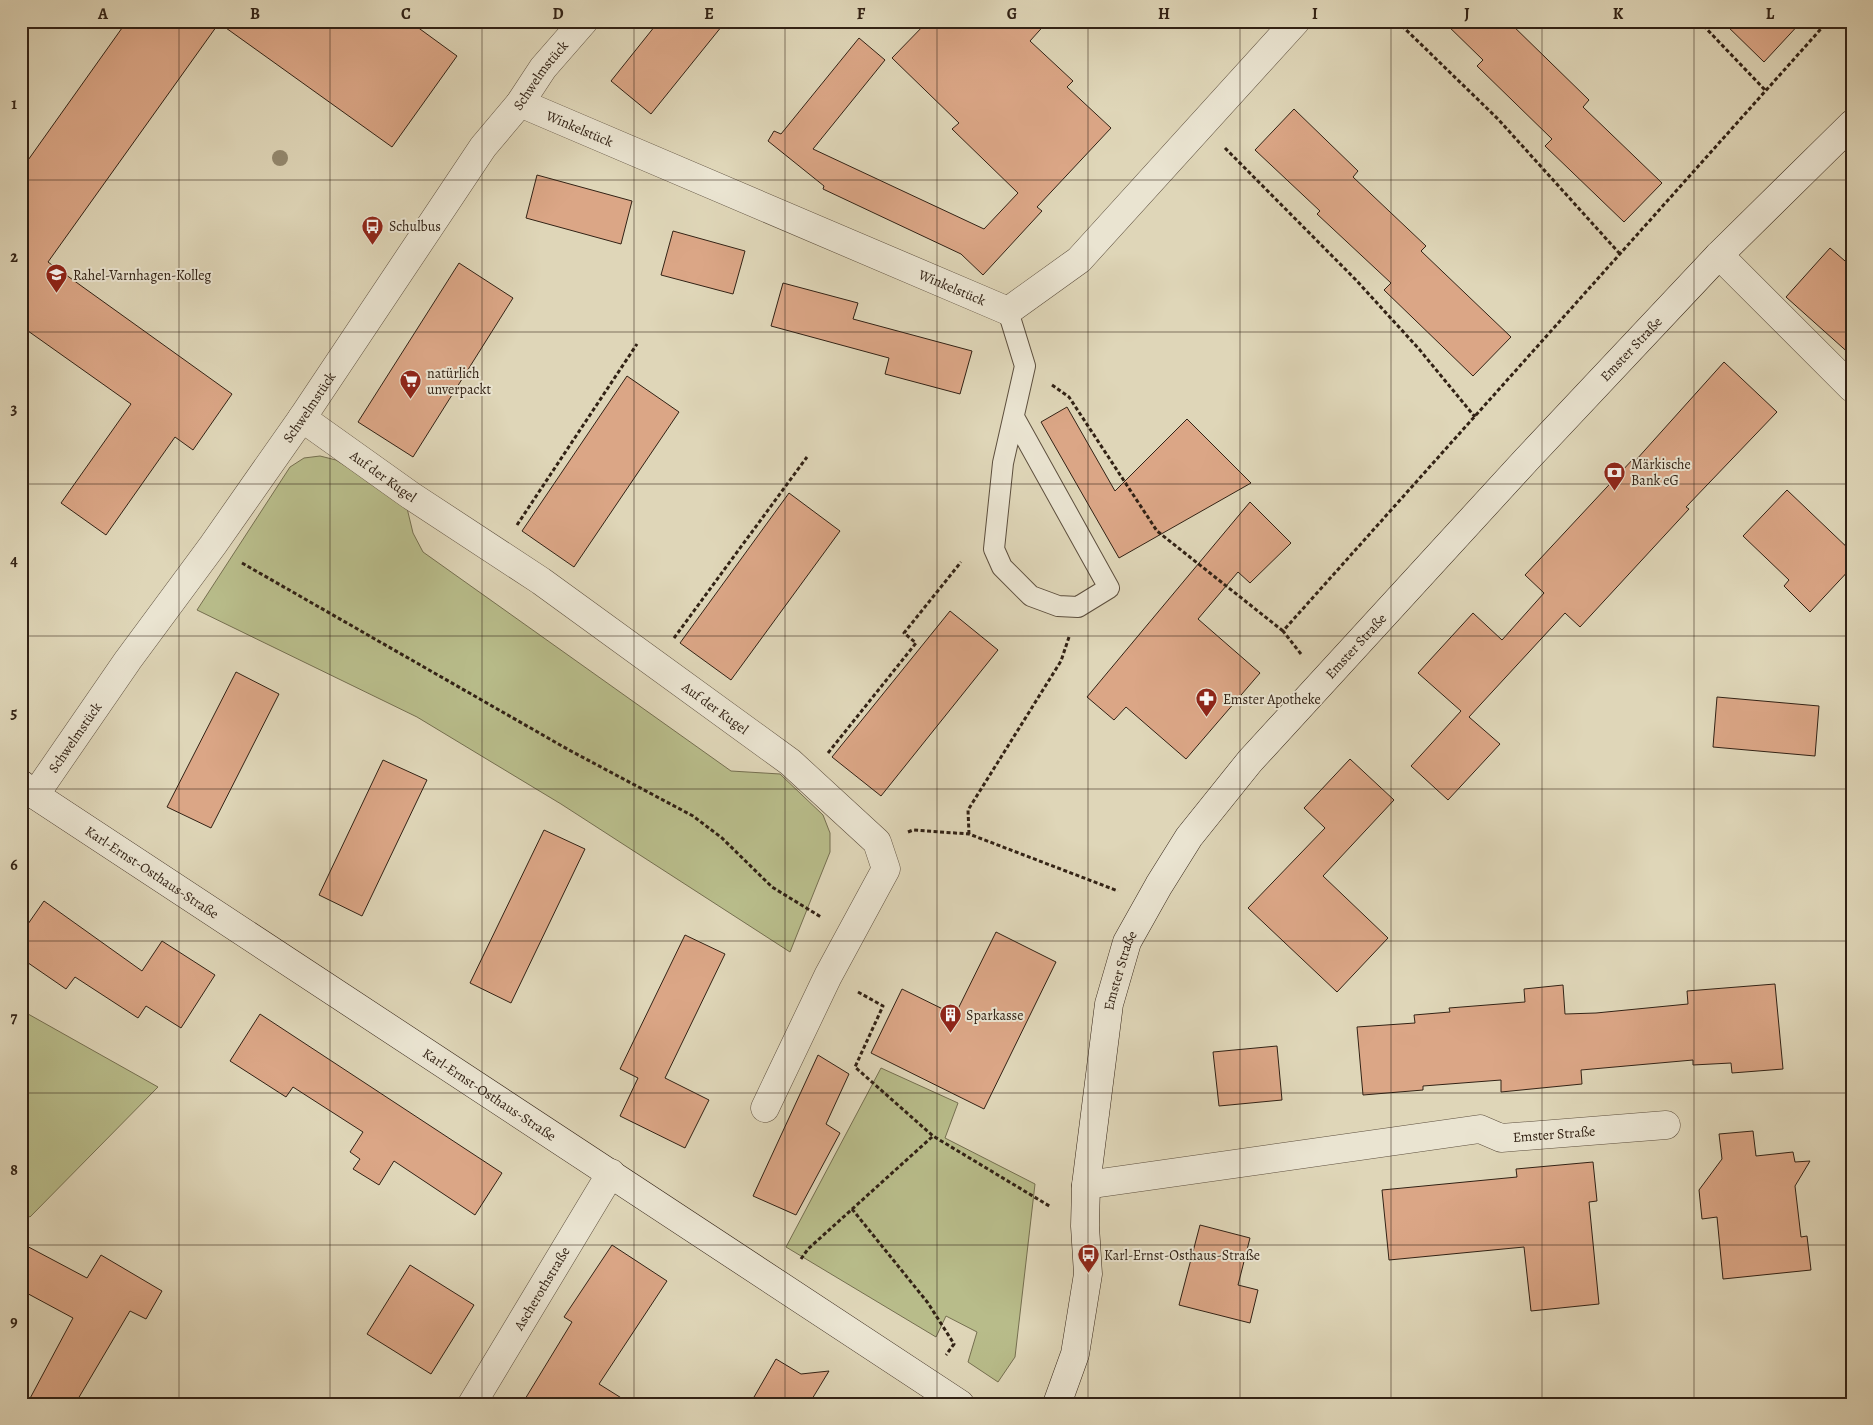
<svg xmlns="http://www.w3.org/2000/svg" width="1873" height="1425" viewBox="0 0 1873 1425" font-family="Alegreya,serif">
  <rect width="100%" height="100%" fill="#dfd6b8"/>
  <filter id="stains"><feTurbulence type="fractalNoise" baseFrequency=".004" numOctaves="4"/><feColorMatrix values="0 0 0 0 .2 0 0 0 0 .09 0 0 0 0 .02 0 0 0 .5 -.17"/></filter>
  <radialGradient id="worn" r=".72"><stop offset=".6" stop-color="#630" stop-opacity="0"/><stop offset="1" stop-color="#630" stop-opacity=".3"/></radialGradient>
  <path fill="#b8bc8a" stroke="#756f50" d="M 320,456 L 336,460 L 406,504 L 413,533 L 423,552 L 731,771 L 780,774 L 823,815 L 830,833 L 830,852 L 790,952 L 561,804 L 417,717 L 197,610 L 290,467 L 304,458 Z
    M 21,1010 L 158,1087 L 30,1217 L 21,1212 Z
    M 881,1068 L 958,1103 L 945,1138 L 1035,1184 L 1015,1357 L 998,1382 L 968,1362 L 977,1332 L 946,1316 L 936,1337 L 786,1247 Z"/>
  <path fill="#dba686" stroke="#322215" d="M 127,21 L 409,21 L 457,56 L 392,147 L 219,23 L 48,262 L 232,394 L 193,450 L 175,437 L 106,535 L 61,503 L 131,404 L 21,326 L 21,170 Z
    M 659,21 L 726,21 L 651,114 L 611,81 Z
    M 928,21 L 1048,21 L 1030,41 L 1073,81 L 1067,87 L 1111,128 L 1037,207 L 1042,211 L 983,275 L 961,254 L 823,189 L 824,186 L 768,141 L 774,131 L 781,134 L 859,38 L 885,60 L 813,149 L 984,229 L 1018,193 L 952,129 L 959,123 L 892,58 Z
    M 1443,21 L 1508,21 L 1589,100 L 1583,107 L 1662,183 L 1624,222 L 1545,146 L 1552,139 L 1477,66 L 1483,60 Z
    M 1722,21 L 1802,21 L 1764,62 Z
    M 1294,109 L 1358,171 L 1353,177 L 1426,246 L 1421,251 L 1511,337 L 1473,376 L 1384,290 L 1391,283 L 1317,214 L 1320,211 L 1255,150 Z
    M 537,175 L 632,201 L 621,244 L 526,218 Z
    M 673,231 L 745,251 L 733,294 L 661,275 Z
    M 1830,248 L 1852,267 L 1852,356 L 1786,297 Z
    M 459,263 L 513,298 L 413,457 L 358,422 Z
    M 783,283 L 858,303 L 853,319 L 972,351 L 960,394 L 885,374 L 889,358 L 771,326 Z
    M 1724,362 L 1777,412 L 1686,507 L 1689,509 L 1580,627 L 1565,613 L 1469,717 L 1500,744 L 1448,800 L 1411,766 L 1461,711 L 1418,673 L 1473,613 L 1502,640 L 1544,593 L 1525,575 L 1634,458 L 1636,460 Z
    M 627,376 L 679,412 L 574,567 L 522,531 Z
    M 1067,407 L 1115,491 L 1187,419 L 1251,483 L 1119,558 L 1041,422 Z
    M 1787,490 L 1852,552 L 1852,567 L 1810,612 L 1784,586 L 1789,580 L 1743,536 Z
    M 789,493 L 840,531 L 731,680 L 680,643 Z
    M 1250,502 L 1291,543 L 1250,583 L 1238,572 L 1198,619 L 1260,673 L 1186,759 L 1126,707 L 1114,720 L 1087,697 Z
    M 950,611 L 998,650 L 881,796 L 832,757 Z
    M 236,672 L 279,694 L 211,828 L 167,807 Z
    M 1717,697 L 1819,706 L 1815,756 L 1713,747 Z
    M 1350,759 L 1394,800 L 1323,876 L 1388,938 L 1337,992 L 1248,908 L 1325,828 L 1304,808 Z
    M 383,760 L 427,780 L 362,916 L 319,895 Z
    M 544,830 L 585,849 L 511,1003 L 470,983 Z
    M 44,901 L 142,971 L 162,941 L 215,975 L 181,1028 L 146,1006 L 138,1018 L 75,977 L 66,989 L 21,958 L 21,934 Z
    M 996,932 L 1056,962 L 984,1109 L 871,1053 L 902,989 L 955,1015 Z
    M 685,935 L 725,954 L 665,1078 L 709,1100 L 685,1148 L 620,1116 L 638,1078 L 620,1069 Z
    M 1775,984 L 1783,1069 L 1732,1073 L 1731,1063 L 1693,1065 L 1693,1060 L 1581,1070 L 1582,1084 L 1501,1092 L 1501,1080 L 1423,1086 L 1423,1090 L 1363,1095 L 1357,1027 L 1415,1023 L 1414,1015 L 1450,1012 L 1449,1008 L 1525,1002 L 1524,989 L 1563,985 L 1565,1014 L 1596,1013 L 1688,1004 L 1687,991 Z
    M 260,1014 L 502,1173 L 475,1215 L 394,1161 L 379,1185 L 353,1169 L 360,1159 L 350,1152 L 363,1132 L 293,1087 L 286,1097 L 230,1061 Z
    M 1277,1046 L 1282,1100 L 1219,1106 L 1213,1052 Z
    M 818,1055 L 849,1074 L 826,1124 L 840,1133 L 796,1215 L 753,1196 Z
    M 1753,1131 L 1756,1156 L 1793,1152 L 1795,1162 L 1810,1161 L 1795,1186 L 1801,1237 L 1807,1236 L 1811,1270 L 1723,1279 L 1717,1217 L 1702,1219 L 1699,1190 L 1722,1159 L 1719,1134 Z
    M 1593,1162 L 1597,1201 L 1589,1202 L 1599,1304 L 1531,1311 L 1524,1247 L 1389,1260 L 1382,1190 L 1517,1177 L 1516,1169 Z
    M 1200,1225 L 1250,1238 L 1238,1285 L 1258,1290 L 1250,1323 L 1179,1305 Z
    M 21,1243 L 87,1278 L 101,1255 L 162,1291 L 146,1319 L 130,1311 L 75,1404 L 27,1404 L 73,1318 L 21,1290 Z
    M 612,1245 L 667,1281 L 599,1384 L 631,1404 L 522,1404 L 572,1322 L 564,1317 Z
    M 410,1265 L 474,1305 L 431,1374 L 367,1334 Z
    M 776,1359 L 801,1374 L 829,1371 L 809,1404 L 750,1404 Z"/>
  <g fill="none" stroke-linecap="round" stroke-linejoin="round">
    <defs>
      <path id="lane" d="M 1008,311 L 1025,366 L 1003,463 L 994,549 L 1002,567 L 1031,596 L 1058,606 L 1078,607 L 1109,588 L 1014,417"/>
      <g id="street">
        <path id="s1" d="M 520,103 L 1008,311 L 1079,260 L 1296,21"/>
        <path d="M 1719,255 L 1852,388"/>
        <path id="s2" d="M 302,418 L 410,495 L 541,581 L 790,762 L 877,842 L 886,869 L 828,976 L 765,1108"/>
        <path id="s3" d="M 35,795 L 128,660 L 213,545 L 302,418 L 483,147 L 520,103 L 543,68 L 584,21"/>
        <path id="s4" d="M 1086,1185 L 1480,1129 L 1501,1138 L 1666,1125"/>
        <path id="s5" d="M 472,1404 L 611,1173"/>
      </g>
      <g id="secondary">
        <path id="s6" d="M 21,784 L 35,795 L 960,1404"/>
        <path id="s7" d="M 1057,1404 L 1075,1354 L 1088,1274 L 1085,1226 L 1086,1185 L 1109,1004 L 1127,942 L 1159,885 L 1189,837 L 1250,761 L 1527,459 L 1719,255 L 1852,124"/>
      </g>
    </defs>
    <use href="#lane" stroke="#5d4f3e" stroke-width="22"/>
    <use href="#street" stroke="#5d4f3e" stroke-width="29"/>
    <use href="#secondary" stroke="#322215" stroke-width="29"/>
    <path stroke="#322215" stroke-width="3" stroke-dasharray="4 2.5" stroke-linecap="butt" d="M 1397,21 L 1498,119 L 1620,254
      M 1699,21 L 1766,91
      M 1225,148 L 1356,280 L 1419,349 L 1475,417
      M 1052,385 L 1069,397 L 1157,531 L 1283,631
      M 517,525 L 637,344
      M 242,563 L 569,750 L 693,816 L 722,838 L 772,887 L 821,917
      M 674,638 L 807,457
      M 1301,654 L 1283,631 L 1828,21
      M 828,753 L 916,643 L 904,633 L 961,562
      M 908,832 L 913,830 L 969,834 L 1118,891
      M 969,834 L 968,810 L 1061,661 L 1069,637
      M 858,992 L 883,1006 L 855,1067 L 933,1136 L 1051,1207
      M 852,1209 L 928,1303 L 954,1344 L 946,1355
      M 801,1259 L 808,1249 L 933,1136"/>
    <use href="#lane" stroke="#eae4d1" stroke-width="20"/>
    <use href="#street" stroke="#eae4d1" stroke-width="28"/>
    <use href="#secondary" stroke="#eae4d1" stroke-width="28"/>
  </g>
  <circle fill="#93886e" cx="280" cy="158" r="8"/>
  <path fill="none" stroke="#322215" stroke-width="1" stroke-opacity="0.55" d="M 179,21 L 179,1404M 330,21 L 330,1404M 482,21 L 482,1404M 634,21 L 634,1404M 785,21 L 785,1404M 937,21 L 937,1404M 1088,21 L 1088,1404M 1240,21 L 1240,1404M 1391,21 L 1391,1404M 1542,21 L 1542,1404M 1694,21 L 1694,1404M 21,180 L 1852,180M 21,332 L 1852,332M 21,484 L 1852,484M 21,636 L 1852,636M 21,789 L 1852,789M 21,941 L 1852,941M 21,1093 L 1852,1093M 21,1245 L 1852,1245"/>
  <defs>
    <symbol id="bus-pin" viewBox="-11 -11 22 30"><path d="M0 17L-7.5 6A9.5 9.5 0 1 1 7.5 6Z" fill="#8f2418" stroke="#eae4d1"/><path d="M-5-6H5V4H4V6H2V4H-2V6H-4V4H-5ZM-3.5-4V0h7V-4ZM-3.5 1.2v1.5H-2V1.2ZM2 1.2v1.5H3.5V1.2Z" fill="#fff"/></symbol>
    <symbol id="school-pin" viewBox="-11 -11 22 30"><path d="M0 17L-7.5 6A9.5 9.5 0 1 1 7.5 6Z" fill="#8f2418" stroke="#eae4d1"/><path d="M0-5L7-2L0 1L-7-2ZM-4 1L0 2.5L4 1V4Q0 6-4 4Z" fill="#fff"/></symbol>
    <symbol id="supermarket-pin" viewBox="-11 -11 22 30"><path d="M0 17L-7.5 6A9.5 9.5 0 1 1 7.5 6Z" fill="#8f2418" stroke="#eae4d1"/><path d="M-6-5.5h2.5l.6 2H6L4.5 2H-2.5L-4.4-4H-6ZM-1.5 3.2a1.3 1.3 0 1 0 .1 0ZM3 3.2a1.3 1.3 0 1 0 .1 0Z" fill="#fff"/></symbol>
    <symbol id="bank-pin" viewBox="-11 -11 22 30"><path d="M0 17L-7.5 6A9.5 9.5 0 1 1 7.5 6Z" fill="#8f2418" stroke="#eae4d1"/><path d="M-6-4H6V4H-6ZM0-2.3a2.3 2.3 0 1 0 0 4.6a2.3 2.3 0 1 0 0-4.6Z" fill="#fff"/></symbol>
    <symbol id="pharmacy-pin" viewBox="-11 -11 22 30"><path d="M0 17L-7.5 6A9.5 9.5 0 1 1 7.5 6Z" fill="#8f2418" stroke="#eae4d1"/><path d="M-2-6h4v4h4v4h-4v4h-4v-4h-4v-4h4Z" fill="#fff"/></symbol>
    <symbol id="building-pin" viewBox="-11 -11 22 30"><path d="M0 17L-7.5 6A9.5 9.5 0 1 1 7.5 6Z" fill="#8f2418" stroke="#eae4d1"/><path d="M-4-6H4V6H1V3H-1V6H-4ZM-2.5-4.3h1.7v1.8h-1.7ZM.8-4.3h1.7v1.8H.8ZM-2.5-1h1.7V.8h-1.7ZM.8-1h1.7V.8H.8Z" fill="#fff"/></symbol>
  </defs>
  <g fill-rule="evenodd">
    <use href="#bus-pin" x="360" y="214" width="25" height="34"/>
    <use href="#school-pin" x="44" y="262" width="25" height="34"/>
    <use href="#supermarket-pin" x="398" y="368" width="25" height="34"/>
    <use href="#bank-pin" x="1602" y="460" width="25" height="34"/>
    <use href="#pharmacy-pin" x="1194" y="686" width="25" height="34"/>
    <use href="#building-pin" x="938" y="1002" width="25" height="34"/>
    <use href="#bus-pin" x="1076" y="1242" width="25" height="34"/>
  </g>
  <g text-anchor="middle" stroke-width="4" stroke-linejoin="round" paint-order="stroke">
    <g font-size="14" fill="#322215" stroke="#eae4d1">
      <text dy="5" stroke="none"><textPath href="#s3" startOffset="880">Schwelmstück</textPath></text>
      <text dy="5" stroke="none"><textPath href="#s1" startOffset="65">Winkelstück</textPath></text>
      <text dy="5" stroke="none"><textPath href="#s1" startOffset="470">Winkelstück</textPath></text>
      <text dy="5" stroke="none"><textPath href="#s7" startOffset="1251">Emster Straße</textPath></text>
      <text dy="5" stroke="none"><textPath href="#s3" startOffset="475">Schwelmstück</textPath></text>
      <text dy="5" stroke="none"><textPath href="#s2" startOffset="100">Auf der Kugel</textPath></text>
      <text dy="5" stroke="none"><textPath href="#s7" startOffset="846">Emster Straße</textPath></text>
      <text dy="5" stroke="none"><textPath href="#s2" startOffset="505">Auf der Kugel</textPath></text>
      <text dy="5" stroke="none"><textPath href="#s3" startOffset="70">Schwelmstück</textPath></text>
      <text dy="5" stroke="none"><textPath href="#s6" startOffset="158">Karl-Ernst-Osthaus-Straße</textPath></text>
      <text dy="5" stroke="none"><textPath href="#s7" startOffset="441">Emster Straße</textPath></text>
      <text dy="5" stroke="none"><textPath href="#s6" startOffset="562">Karl-Ernst-Osthaus-Straße</textPath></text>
      <text dy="5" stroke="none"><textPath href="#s4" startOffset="474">Emster Straße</textPath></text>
      <text dy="5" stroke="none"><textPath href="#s5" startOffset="135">Ascherothstraße</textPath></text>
    </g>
    <g font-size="14" fill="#322215" stroke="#eae4d1" text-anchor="start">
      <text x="389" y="231">Schulbus</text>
      <text x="73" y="280">Rahel-Varnhagen-Kolleg</text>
      <text x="427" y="378">natürlich<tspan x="427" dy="16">unverpackt</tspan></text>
      <text x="1631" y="469">Märkische<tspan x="1631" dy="16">Bank eG</tspan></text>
      <text x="1223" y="704">Emster Apotheke</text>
      <text x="966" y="1020">Sparkasse</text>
      <text x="1104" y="1260">Karl-Ernst-Osthaus-Straße</text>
    </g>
  </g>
  <rect width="1873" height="1425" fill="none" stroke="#dfd6b8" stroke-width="55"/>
  <rect x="28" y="28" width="1818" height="1370" fill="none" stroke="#322215" stroke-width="2"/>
  <g font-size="16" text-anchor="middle" font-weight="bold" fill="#322215">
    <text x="103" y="19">A</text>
    <text x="255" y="19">B</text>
    <text x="406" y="19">C</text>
    <text x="558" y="19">D</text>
    <text x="709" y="19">E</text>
    <text x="861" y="19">F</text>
    <text x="1012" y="19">G</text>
    <text x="1164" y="19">H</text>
    <text x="1315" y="19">I</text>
    <text x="1467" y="19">J</text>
    <text x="1618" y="19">K</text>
    <text x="1770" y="19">L</text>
    <text x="14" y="109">1</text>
    <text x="14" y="262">2</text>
    <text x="14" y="414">3</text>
    <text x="14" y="566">4</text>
    <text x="14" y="718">5</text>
    <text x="14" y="870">6</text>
    <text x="14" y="1023">7</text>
    <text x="14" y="1175">8</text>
    <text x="14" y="1327">9</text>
  </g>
  <rect width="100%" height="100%" filter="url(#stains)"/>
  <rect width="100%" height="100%" fill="url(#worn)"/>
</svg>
